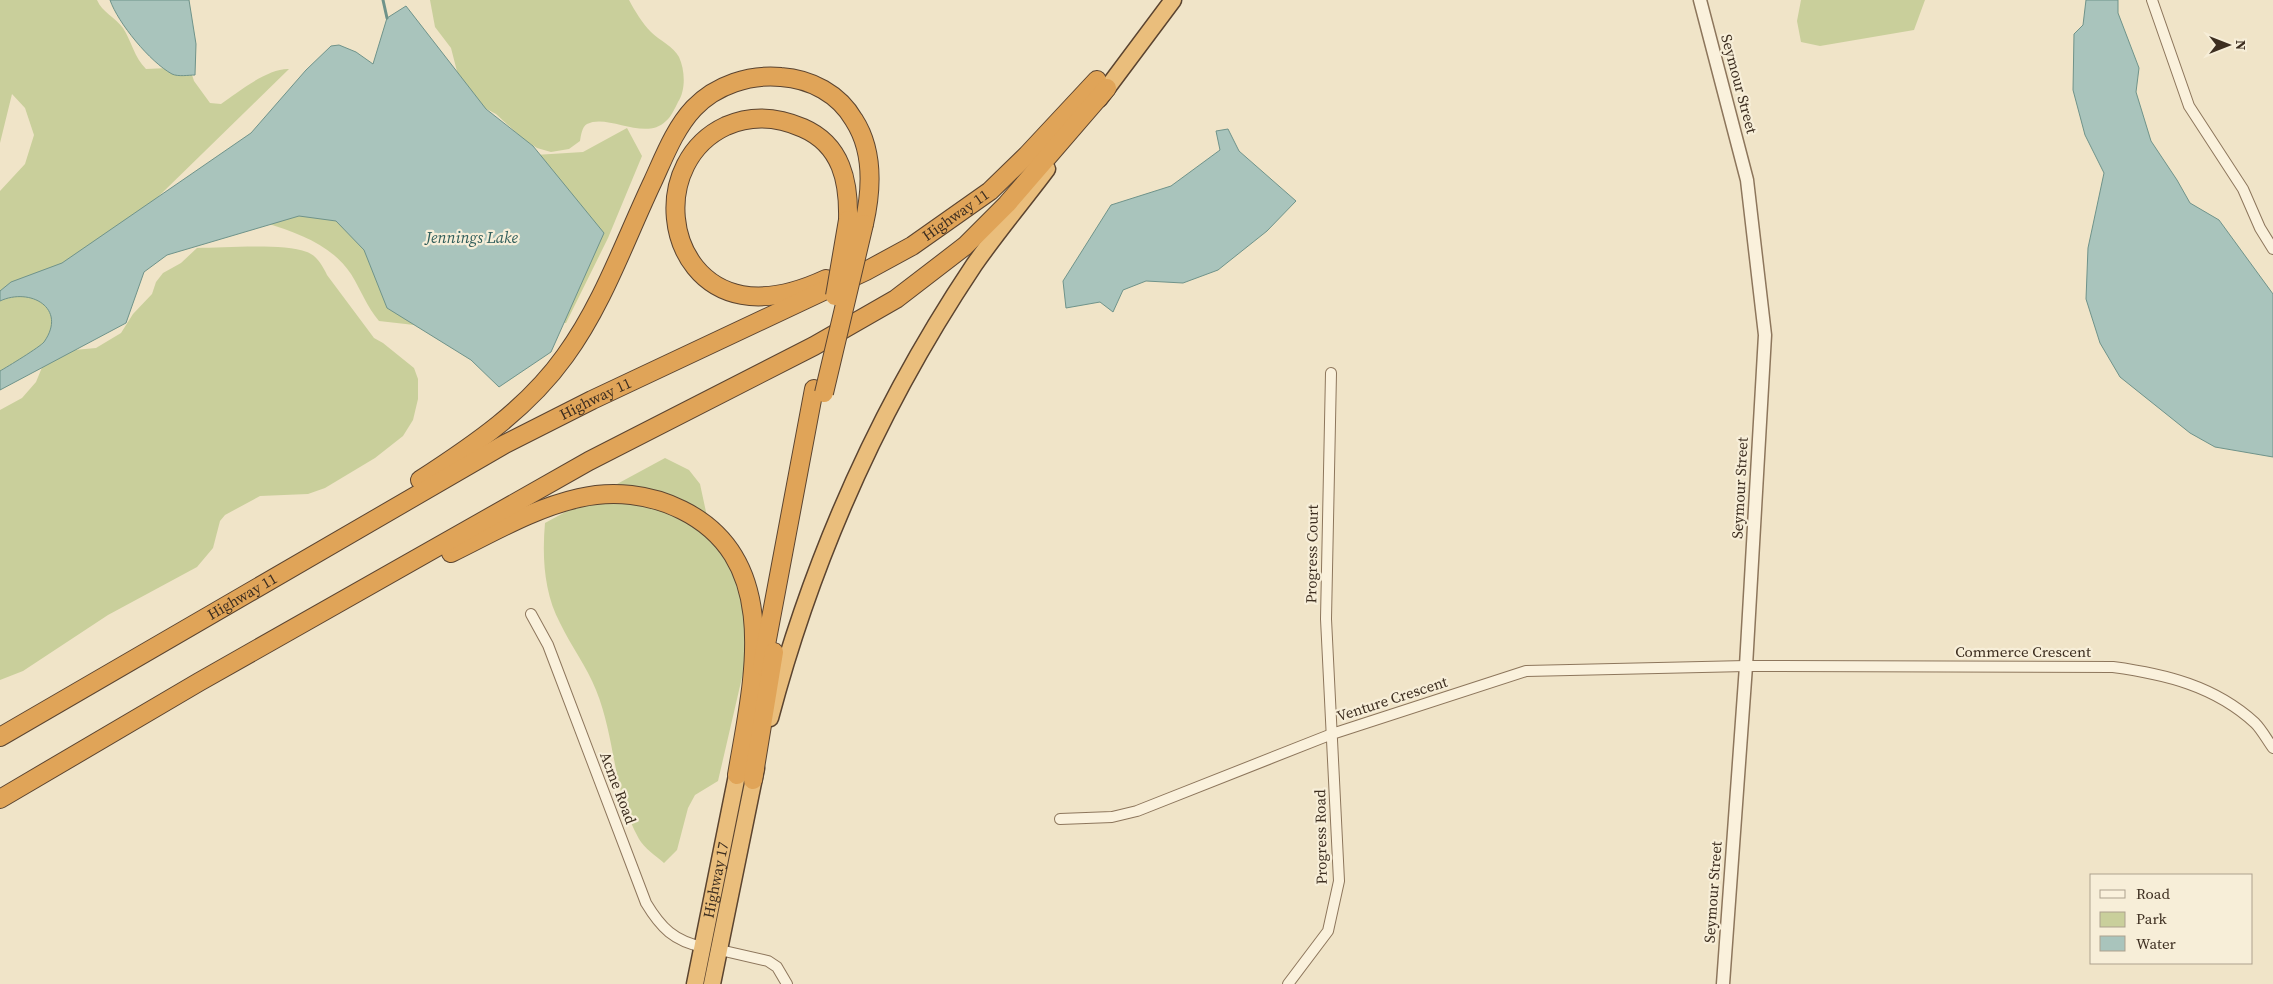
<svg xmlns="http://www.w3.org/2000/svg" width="2273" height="984" viewBox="0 0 2273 984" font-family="'Source Serif 4',serif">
  <rect width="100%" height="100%" fill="#f0e4c8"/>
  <path fill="#c9cf9b" d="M 0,0 L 97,0 C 102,12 115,17 123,28 C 132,42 134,57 146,69 L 168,68 L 185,53 L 194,81 L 210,103 L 221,104 C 238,92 268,68 289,69 L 78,275 L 124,289 L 0,376 L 0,191 L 25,164 L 34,135 L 25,108 L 12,94 L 0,143 Z
    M 430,0 L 629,0 C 635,11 642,23 651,32 C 659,40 674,47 679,57 C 685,70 686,90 678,102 C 675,108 671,117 666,121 C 645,142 608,113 587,124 C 582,127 581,135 580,141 L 569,149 L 551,152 L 537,148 L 523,139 L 496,114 L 483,107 L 459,79 L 451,48 L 435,27 Z
    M 1801,0 L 1925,0 L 1914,30 L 1820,46 L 1801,42 L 1797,21 Z
    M 627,128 L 642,156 L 608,238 L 566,323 L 432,327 L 379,321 C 367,307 361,290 351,274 C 332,245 298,233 266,223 L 535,155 L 583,152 Z
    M 197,248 C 225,248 282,243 307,252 C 316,255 323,266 327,275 L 374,338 L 383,343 L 414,368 L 418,379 L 418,399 L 413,420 L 403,436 L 375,458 L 325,488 L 308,494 L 260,496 L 225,515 L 220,521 L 213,548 L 197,567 L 108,615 L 23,671 L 0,680 L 0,410 L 22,398 L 36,382 L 43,365 L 51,358 L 74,350 L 96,348 L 121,333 L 133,314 L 152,294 L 156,282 L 163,273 L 181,263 Z
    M 665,458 L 689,470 L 700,484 L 711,535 L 752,604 L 756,617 L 718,781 L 695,795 L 688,808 L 677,850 L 664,863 C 656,856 644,848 639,839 C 613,793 616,739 596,690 C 587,667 571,646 560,623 C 544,593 542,557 545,523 Z"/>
  <path fill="#a9c4bc" stroke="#6f938a" d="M 110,0 L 189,0 L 196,44 L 195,75 C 189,75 178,77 172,74 C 150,62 118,23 110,0 Z
    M 2086,0 L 2118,0 L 2118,13 L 2139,68 L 2136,92 L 2151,141 L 2177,180 L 2190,203 L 2219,220 L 2273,294 L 2273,457 L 2215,447 L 2190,433 L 2120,377 L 2100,343 L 2086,299 L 2088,248 L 2104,173 L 2085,135 L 2073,90 L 2074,34 L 2083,25 Z
    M 406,6 L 486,109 L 533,146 L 604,233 L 551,352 L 499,387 L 471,360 L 387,308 L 364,250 L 336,221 L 299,216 L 167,255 L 144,272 L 126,323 L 0,390 L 0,371 C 7,367 40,347 44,342 C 68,308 30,287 0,301 L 0,291 L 11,282 L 62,263 L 251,133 L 306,70 L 331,46 L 339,45 L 356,52 L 373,64 L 387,18 Z
    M 1228,129 L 1239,151 L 1296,201 L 1267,231 L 1218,270 L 1183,283 L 1146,281 L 1123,290 L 1113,312 L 1100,302 L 1066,308 L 1063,281 L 1111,205 L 1171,186 L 1220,150 L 1216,131 Z"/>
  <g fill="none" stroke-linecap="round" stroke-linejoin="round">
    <path stroke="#6f938a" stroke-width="3" d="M 383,0 L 387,18"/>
    <defs>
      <path id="minor" d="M 2152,0 L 2189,106 L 2243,189 L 2260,228 L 2273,249
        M 531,614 L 548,645 L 646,903 C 661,928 674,941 703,947
        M 1060,819 L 1112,817 L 1137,811 L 1332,734 L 1526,671 L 1746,666 L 2113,667 C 2165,674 2215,686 2255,723 C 2262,730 2267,740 2273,748
        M 720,950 L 768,961 L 777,967 L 787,984
        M 1288,984 L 1328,931 L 1339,881 L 1326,619 L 1331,373"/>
      <path id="tertiary" d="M 1700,0 L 1747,180 L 1765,335 L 1746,666 L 1723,984"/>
      <g id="trunk">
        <path d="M 1099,99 L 1173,0"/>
        <path d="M 770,718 C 813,556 881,404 974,265 C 997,232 1023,201 1047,169"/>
        <path id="s1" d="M 695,984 L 737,775"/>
        <path d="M 712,984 L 756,768"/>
      </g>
      <g id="motorway">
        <path d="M 826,279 C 800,291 770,300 742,295 C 662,280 651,161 726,126 C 751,115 778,117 803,128 C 842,145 849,182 848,220"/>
        <path d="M 420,480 C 474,445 527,409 565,356 C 603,304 625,240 653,181 C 664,157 675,128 694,108 C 716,85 750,74 781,77 C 811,79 839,94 854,120 C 874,151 872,189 864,224"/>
        <path d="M 451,553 C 492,533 534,508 579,498 C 613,490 650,494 682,510 C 785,561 752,685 737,775"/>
        <path d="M 762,666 L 814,389"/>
        <path id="s2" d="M 0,737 L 505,444 L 592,400 L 866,271 L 912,246 L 990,191 L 1027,155 L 1097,80"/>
        <path d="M 753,780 L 774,652"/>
        <path d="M 0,799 L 199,682 L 589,461 L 814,346 L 896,299 L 965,246 L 1007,204 L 1107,88"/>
      </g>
    </defs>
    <use href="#minor" stroke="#8d765c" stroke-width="12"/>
    <use href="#tertiary" stroke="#8d765c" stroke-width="15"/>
    <use href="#trunk" stroke="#5b4430" stroke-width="19"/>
    <use href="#motorway" stroke="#5b4430" stroke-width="20"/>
    <use href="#minor" stroke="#faf1dc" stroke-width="10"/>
    <use href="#tertiary" stroke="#faf1dc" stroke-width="12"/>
    <use href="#trunk" stroke="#eabe7c" stroke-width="16"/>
    <use href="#motorway" stroke="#e0a458" stroke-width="18"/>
    <defs>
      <path id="motorway-bridge" d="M 835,296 L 848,220
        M 824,393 L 864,224"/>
    </defs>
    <use href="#motorway-bridge" stroke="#5b4430" stroke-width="20" stroke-linecap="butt"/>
    <use href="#motorway-bridge" stroke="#e0a458" stroke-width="18"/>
  </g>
  <g text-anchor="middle" stroke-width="4.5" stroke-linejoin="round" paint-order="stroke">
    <g font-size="15" fill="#3d2e20" stroke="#f7eed8">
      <text transform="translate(1739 84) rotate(75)" y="5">Seymour Street</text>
      <text dy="5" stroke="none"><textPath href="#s2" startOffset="1090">Highway 11</textPath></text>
      <text dy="5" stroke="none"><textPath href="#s2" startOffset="685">Highway 11</textPath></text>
      <text transform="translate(1740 488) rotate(-87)" y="5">Seymour Street</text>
      <text transform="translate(1312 554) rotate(-89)" y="5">Progress Court</text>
      <text dy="5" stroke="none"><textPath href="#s2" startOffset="280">Highway 11</textPath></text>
      <text x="2023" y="657">Commerce Crescent</text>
      <text transform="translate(1392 699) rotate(-18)" y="5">Venture Crescent</text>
      <text transform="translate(618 788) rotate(69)" y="5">Acme Road</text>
      <text transform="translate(1321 837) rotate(-91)" y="5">Progress Road</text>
      <text dy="5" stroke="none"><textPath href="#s1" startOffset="106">Highway 17</textPath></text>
      <text transform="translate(1713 892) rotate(-86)" y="5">Seymour Street</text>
    </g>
    <g font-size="16" font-style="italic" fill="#2f5d5a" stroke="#f7eed8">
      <text x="472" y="243">Jennings Lake</text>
    </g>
  </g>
  <rect x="2090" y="874" width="162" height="90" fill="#f7eed8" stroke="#ada18e"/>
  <rect x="2100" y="890" width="25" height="8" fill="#faf1dc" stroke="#ada18e"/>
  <text x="2136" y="899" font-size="15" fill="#3d2e20">Road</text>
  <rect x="2100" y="912" width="25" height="15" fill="#c9cf9b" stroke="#ada18e"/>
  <text x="2136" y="924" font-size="15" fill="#3d2e20">Park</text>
  <rect x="2100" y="936" width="25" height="15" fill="#a9c4bc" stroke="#ada18e"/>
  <text x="2136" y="949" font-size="15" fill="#3d2e20">Water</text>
  <g transform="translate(2228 45) rotate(90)" stroke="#f7eed8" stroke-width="4" paint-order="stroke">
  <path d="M0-4L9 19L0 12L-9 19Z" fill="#3d2e20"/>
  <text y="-8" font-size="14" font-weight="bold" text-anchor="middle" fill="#3d2e20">N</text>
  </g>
</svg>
